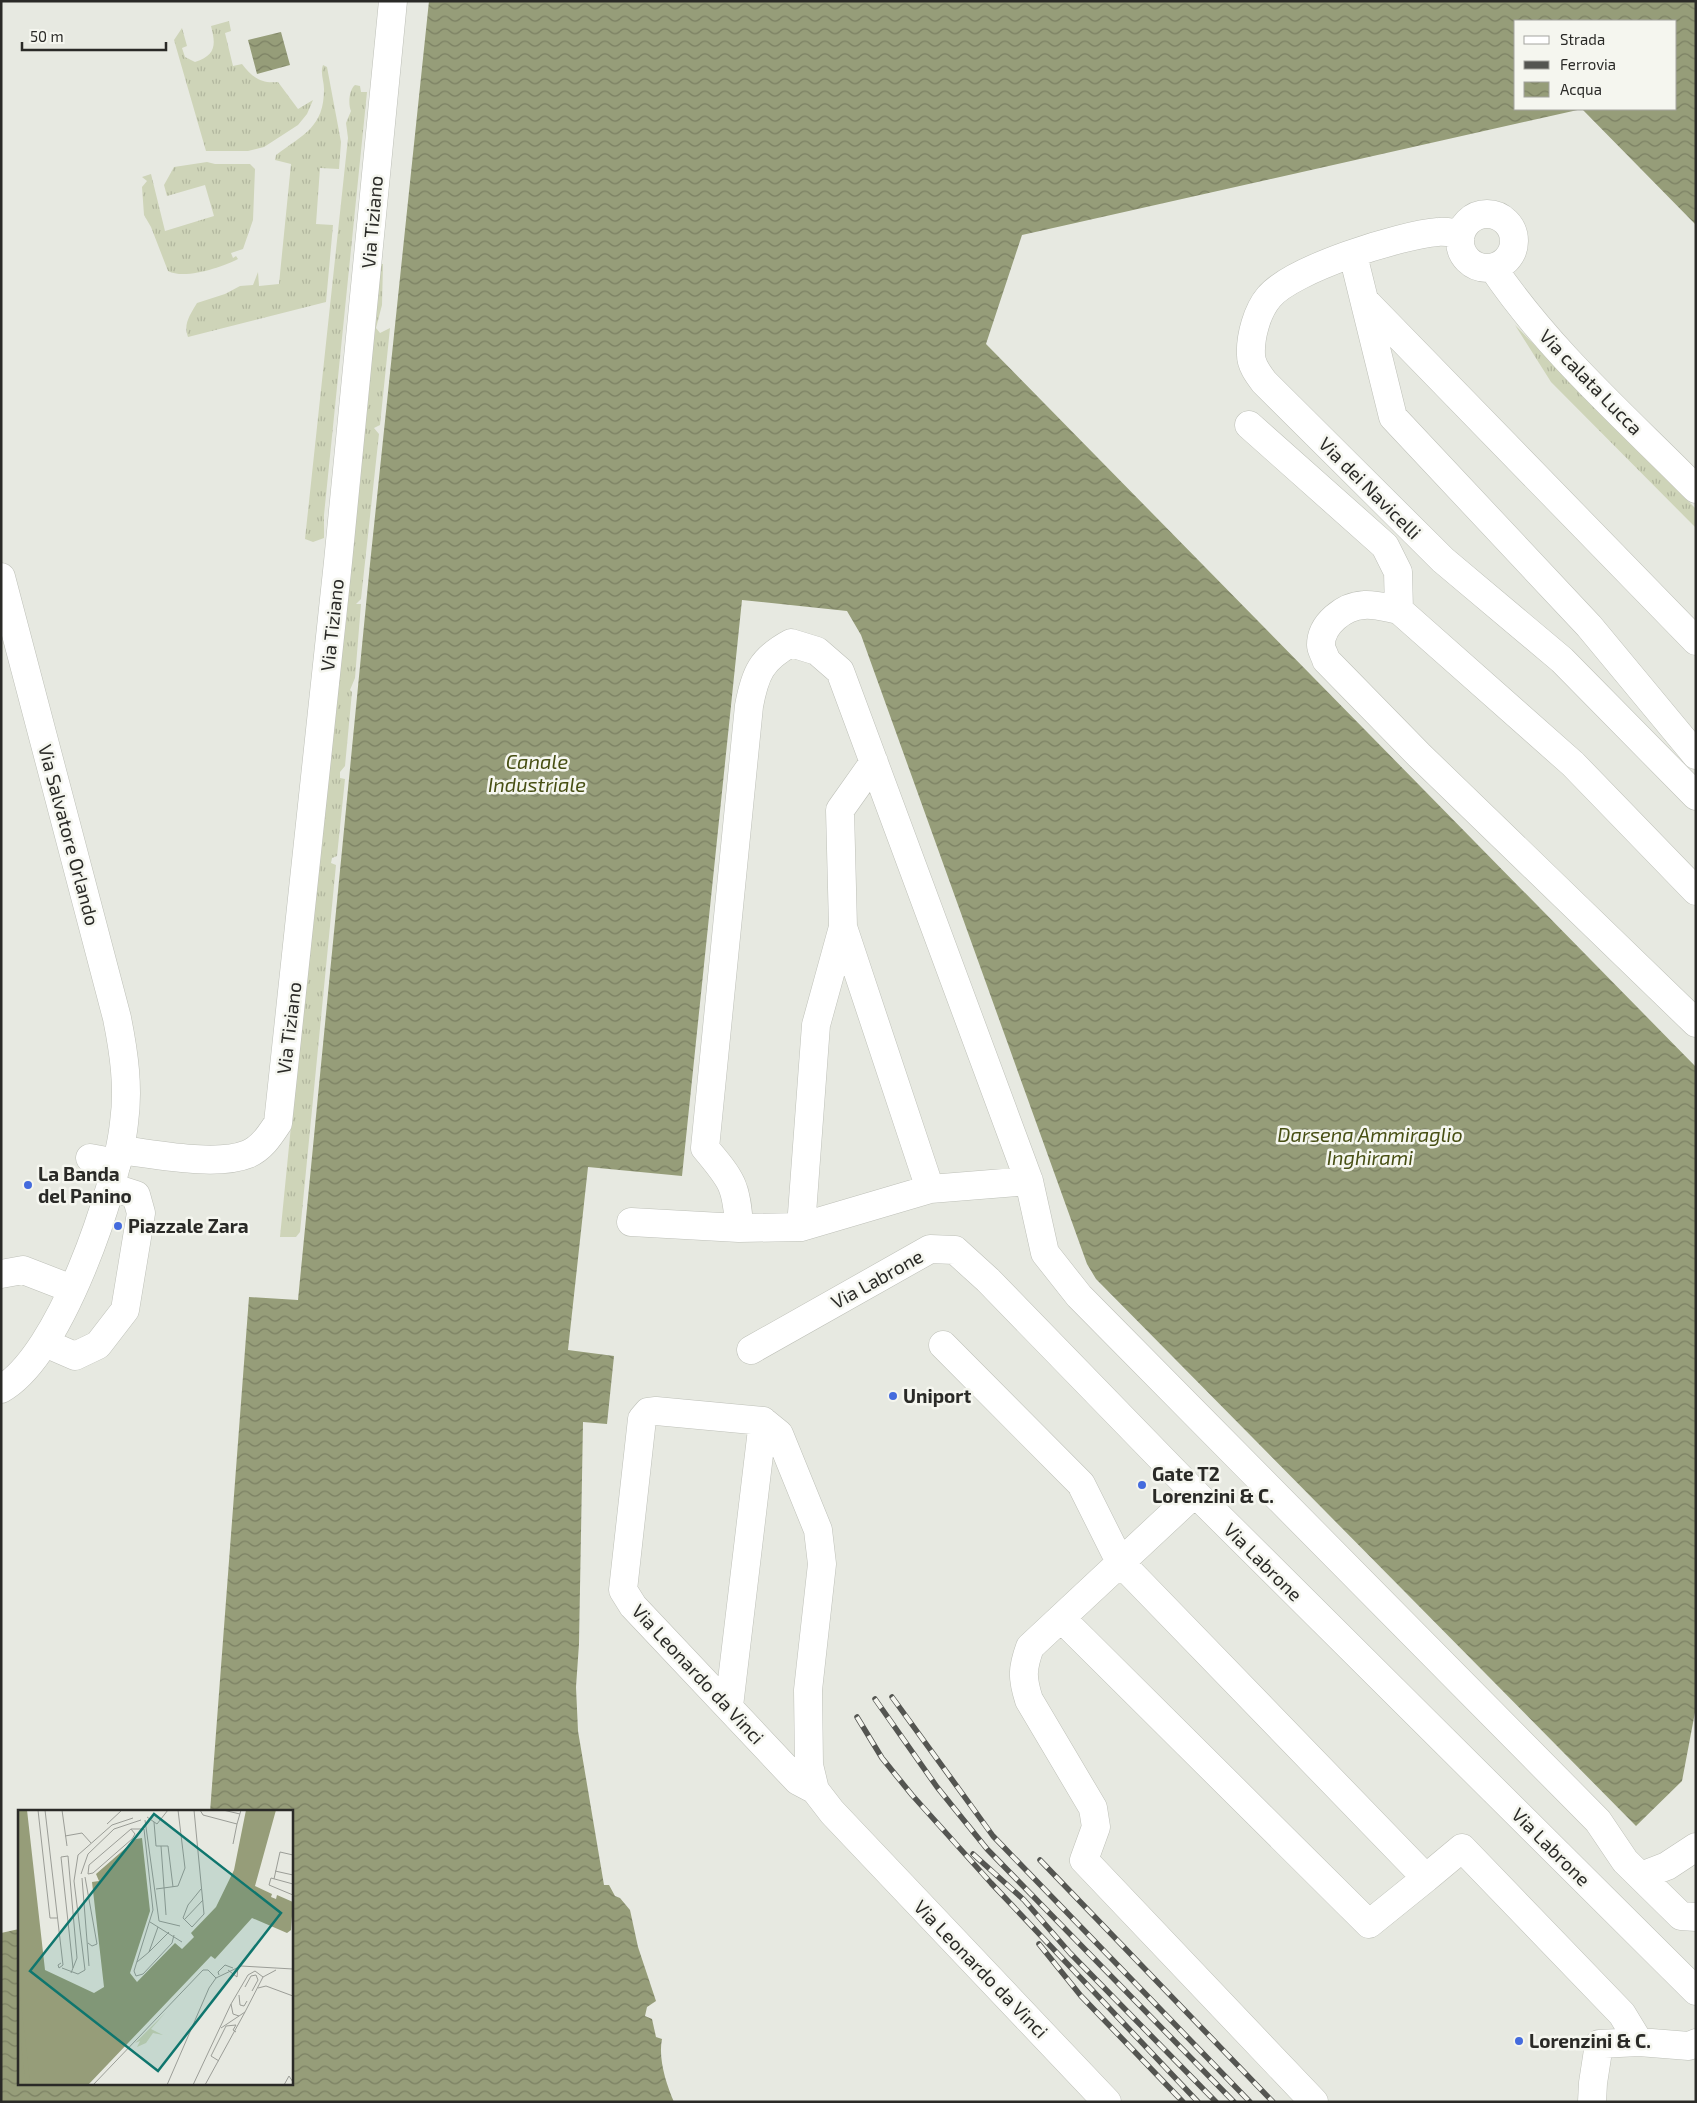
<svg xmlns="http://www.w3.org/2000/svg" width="1697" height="2103" viewBox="0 0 1697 2103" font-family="'Exo 2',sans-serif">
  <defs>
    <pattern id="grass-tufts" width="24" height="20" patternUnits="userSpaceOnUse" patternTransform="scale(1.25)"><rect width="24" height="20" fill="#ced4b8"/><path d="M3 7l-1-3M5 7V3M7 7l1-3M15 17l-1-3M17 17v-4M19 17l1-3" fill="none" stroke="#b1b69e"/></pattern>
    <pattern id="water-waves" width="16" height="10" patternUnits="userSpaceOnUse" patternTransform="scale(1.25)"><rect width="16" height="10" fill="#969d79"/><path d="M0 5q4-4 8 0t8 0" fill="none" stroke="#7b8063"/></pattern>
  </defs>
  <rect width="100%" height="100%" fill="#e7e9e1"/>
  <path fill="url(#grass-tufts)" d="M 229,21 L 231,31 L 225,33 L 233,66 L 242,64 C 252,77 261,84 278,82 L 298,109 L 313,100 L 307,114 L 298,125 L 264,147 L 248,151 L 206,151 L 174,40 L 182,28 L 187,46 L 182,48 L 185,57 L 195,62 C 216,55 216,45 211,26 Z
    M 323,65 L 327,67 L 341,142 L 339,169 L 320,168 L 316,224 L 333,225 L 326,302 L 188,337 C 183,324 190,315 197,303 L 225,294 L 240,286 L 253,285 L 258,272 L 259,286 L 279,284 L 291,164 L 275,160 L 276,155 C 304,134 324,127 324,89 C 324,81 320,73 323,65 Z
    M 355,85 L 360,86 L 361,92 L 367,92 L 324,515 L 324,538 L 313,542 L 305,539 L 348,138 L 346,123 L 351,111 C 348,104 349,90 355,85 Z
    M 207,162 L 215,164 L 250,164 L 255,169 L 253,220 L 243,249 L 231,253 L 233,258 L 236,256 L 238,259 C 222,267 185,280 168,271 L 151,227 L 144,215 L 142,187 L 147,181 L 142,177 L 151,174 L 165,231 L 214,216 L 205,185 L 167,196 L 164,185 L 174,167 Z
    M 380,264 L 383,264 L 382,305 L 376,328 L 380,333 L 390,328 L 380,425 L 374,428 L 379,434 L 361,599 L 356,604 L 361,604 L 355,678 L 350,690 L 352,692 L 345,766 L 340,772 L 340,778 L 345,779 L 337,856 L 332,858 L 331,863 L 336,865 L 300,1232 L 296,1237 L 280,1237 L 376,268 Z
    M 1515,325 L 1696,509 L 1696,528 L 1551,382 Z"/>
  <path fill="url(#water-waves)" fill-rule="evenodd" d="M 429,1 L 1696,1 L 1696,225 L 1582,109 L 1022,235 L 986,344 L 1696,1067 L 1696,1707 L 1682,1781 L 1636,1826 L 1096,1279 L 1087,1264 L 861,635 L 847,611 L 742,600 L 682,1176 L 588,1167 L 568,1350 L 614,1356 L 607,1424 L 583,1422 L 579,1644 L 576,1687 L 578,1731 L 604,1885 L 609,1885 L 615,1896 L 620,1898 L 630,1910 L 638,1947 L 656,2001 L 647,2007 L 645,2016 L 652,2019 L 656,2037 L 662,2039 C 658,2058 666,2084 674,2102 L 1,2102 L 1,1933 L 19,1929 L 19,2084 L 291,2084 L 291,1812 L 210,1812 L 249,1297 L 298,1300 L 370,564 ZM 1676,21 L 1676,109 L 1516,109 L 1516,21 Z
    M 281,32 L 290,65 L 257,74 L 248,40 Z"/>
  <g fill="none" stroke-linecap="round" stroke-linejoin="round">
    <defs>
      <path id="minor" d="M1460 241a27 27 0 1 1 54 0a27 27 0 1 1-54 0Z
        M 1461,234 C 1453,233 1445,231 1438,232 C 1400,235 1292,269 1269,297 C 1257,311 1250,337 1251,355 C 1251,365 1258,374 1264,382 L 1443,560 L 1562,660 L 1696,796
        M 1353,255 L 1393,417 L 1589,626 L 1696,755
        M 1493,268 C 1549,351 1626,418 1696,489
        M 1365,301 L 1696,641
        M 1249,425 L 1385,546 L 1398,572 L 1399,610 L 1573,764 L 1696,891
        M 1399,610 C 1388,608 1375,604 1364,605 C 1344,606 1321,624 1321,645 C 1321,650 1325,655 1326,660 L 1419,755 L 1696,1023
        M 874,762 L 840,810 L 843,927 L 930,1189
        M 120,1150 C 155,1154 216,1167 248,1154 C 262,1148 270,1135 278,1123 L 338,562 L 393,1
        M 90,1158 L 117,1163
        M 631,1222 L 739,1228 L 801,1227 L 930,1189 L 1029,1181
        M 801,1227 L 816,1025 L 843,927
        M 739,1228 C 737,1186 732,1180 705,1148 L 749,706 C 755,674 761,659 791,643 L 817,651 L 840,671 L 1029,1181 L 1045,1253 L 1079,1296 L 1598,1821 L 1625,1861 L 1681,1916 L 1696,1917
        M 1,1274 L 23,1270 L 72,1289
        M 45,1343 L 75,1356 L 98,1345 L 125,1310 L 141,1213 L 136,1195 L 111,1187
        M 943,1345 L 1081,1484 L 1120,1562 L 1426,1878 L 1462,1848 L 1622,2014 L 1639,2042
        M 751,1350 L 930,1249 L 955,1250 L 988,1280 L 1195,1493 L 1696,1991
        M 1195,1493 L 1030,1647 C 1022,1669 1022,1678 1029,1700 L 1093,1808 L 1096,1827 L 1084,1860 L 1314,2102
        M 1061,1618 L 1369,1924 L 1426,1878
        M 729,1706 L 763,1421
        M 815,1790 L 798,1781 L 633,1606 L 623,1590 L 642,1419 L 648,1412 L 656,1411 L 763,1421 L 779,1434 L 818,1530 L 822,1564 L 808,1690 L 809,1765 L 815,1790 L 832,1812 L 1107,2102
        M 1641,1876 L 1667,1866 L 1696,1847
        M 1592,2102 L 1593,2083 L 1599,2044 L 1639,2042 L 1689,2046 L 1696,2043"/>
      <path id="major" d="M 1,577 L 117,1018 C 124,1053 129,1088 124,1123 C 117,1189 60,1356 1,1389"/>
    </defs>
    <use href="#minor" stroke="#bec0b8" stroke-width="29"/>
    <use href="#major" stroke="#bec0b8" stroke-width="29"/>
    <use href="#minor" stroke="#fff" stroke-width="28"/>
    <use href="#major" stroke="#fff" stroke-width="28"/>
    <defs>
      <path id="rail" d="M 892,1697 L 993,1836 L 1250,2102
        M 875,1699 L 937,1787 L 987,1849 L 1234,2102
        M 857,1717 L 882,1758 L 912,1795 L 991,1883 L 1198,2102
        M 973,1854 L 1024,1900 L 1070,1953 L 1216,2102
        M 1040,1860 L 1273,2102
        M 1039,1944 L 1081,1996 L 1183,2102"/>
    </defs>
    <use href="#rail" stroke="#545551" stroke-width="5.5"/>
    <use href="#rail" stroke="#f5f6ef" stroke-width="4" stroke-dasharray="11" stroke-linecap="butt"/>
  </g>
  <g fill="#446bdd" stroke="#f5f6ef" stroke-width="2">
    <circle cx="28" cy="1185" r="5"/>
    <circle cx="118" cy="1226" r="5"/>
    <circle cx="893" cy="1396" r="5"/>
    <circle cx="1142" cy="1485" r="5"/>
    <circle cx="1519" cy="2041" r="5"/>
  </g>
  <g text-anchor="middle" stroke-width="5" stroke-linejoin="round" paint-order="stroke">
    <g font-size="19" fill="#2a2a27" stroke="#f5f6ef">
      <text transform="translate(372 222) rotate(-85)" y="7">Via Tiziano</text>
      <text transform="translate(1591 382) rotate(46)" y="7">Via calata Lucca</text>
      <text transform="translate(1370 488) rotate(45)" y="7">Via dei Navicelli</text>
      <text transform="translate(332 625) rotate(-84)" y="7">Via Tiziano</text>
      <text transform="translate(69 835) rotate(75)" y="7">Via Salvatore Orlando</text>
      <text transform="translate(289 1028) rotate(-83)" y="7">Via Tiziano</text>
      <text transform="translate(877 1279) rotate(-29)" y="7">Via Labrone</text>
      <text transform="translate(1263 1562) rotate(45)" y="7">Via Labrone</text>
      <text transform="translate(698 1674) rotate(47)" y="7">Via Leonardo da Vinci</text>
      <text transform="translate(1551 1847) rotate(45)" y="7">Via Labrone</text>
      <text transform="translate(981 1969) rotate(46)" y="7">Via Leonardo da Vinci</text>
    </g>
    <g font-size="19" font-weight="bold" fill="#2a2a27" stroke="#f5f6ef" text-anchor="start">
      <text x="38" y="1181">La Banda<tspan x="38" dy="22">del Panino</tspan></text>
      <text x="128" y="1233">Piazzale Zara</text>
      <text x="903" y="1403">Uniport</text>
      <text x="1152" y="1481">Gate T2<tspan x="1152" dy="22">Lorenzini &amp; C.</tspan></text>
      <text x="1529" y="2048">Lorenzini &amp; C.</text>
    </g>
    <g font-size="20" font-style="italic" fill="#474f13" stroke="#f5f6ef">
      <text x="537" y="769">Canale<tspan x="537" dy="23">Industriale</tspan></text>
      <text x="1370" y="1142">Darsena Ammiraglio<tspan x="1370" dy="23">Inghirami</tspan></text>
    </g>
  </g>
  <g transform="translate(18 1810)">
    <rect width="275" height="275" fill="#e7e9e1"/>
    <path d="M 148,202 L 133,219 L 145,225 L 135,223 L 128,233 L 119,237 L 122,231 L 117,233 Z" fill="#ced4b8"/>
    <path d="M 0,0 L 9,0 L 27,160 L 76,183 L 86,177 L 74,72 L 81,71 L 78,64 L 118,29 L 124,28 L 132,101 L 112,163 L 119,172 L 157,133 L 164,139 L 176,127 L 173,123 L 198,97 L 216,60 L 228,0 L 258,0 L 237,76 L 254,84 L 253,87 L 258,89 L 259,85 L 275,92 L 273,120 L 269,123 L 234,108 L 197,149 L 193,146 L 70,275 L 0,275 Z" fill="#969d79"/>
    <path fill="none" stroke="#969d79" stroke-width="2.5" d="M 0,177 L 11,275M 0,194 L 9,275"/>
    <path fill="none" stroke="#9b9d97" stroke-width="1" d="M 20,0 L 32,108 L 39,108M 27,0 L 45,155 L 41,158 L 40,155 L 43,153M 44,0 L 49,36M 176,0 L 186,104 L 174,117 L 165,108 L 170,95 L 183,79M 182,0 L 185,5 L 219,14 L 223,0M 205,0 L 222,4M 129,7 L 139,14 L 150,0M 127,10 L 141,111 L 162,116M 136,12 L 138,36 L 143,36 L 148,105M 89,14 L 104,0M 113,19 L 126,19 L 135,100 L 116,161 L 118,166 L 125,164 L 154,133 L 156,125M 113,19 L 117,24 L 114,29 L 75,63 L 70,64 L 71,55 ZM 47,26 L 64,23 L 73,33M 215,34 L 219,14M 143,36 L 150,36 L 155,77M 257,61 L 275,65M 63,64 L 70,44 L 96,19 L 123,10M 67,67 L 79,134 L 74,136 L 70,133M 64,68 L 71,156M 256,69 L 262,42 L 275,45M 275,74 L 253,68 L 251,75 L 275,85M 138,79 L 160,76 L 167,58 L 160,0M 166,110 L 185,90M 132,112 L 164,132M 131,142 L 151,122M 119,152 L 131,142 L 140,117M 44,158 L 60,164 L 67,160 L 56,71 L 60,45 L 94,15 L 115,8M 210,160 L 219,167 L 220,157M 53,163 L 59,148 L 50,46 L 43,47 L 55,158M 201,165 L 200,162 L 207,155 L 215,158M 245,167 L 237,161 L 230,165 L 213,194 L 215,204 L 221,206 L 227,202 L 245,167 L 258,160M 227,177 L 233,166 L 238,165 L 240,170 L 234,181M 240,178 L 248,176 L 275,186M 221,185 L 222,195 L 226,196 L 229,191M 203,218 L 221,206M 201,251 L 193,246 L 208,216 L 218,215 L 215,220 L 218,222M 75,275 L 185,160 L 190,160 L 198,168M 149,275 L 191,178 L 198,168 L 223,156 L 275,159M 175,275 L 213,194M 187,275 L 227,202M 266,275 L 271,266 L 275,272"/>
    <path fill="#0f766e" fill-opacity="0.15" stroke="#0f766e" stroke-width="2.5" d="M 136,4 L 263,103 L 140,261 L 12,161 Z"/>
    <rect width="275" height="275" fill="none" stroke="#2a2a27" stroke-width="2.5"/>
  </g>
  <rect width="1697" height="2103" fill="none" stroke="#2a2a27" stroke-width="5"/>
  <rect x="1514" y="20" width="162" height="90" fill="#f5f6ef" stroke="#a4a49f"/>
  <rect x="1524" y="36" width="25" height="8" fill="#ffffff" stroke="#a4a49f"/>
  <text x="1560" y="45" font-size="15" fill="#2a2a27">Strada</text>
  <rect x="1524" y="61" width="25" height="8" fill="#545551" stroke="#a4a49f"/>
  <text x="1560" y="70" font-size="15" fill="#2a2a27">Ferrovia</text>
  <rect x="1524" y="82" width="25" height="15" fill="url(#water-waves)" stroke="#a4a49f"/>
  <text x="1560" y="95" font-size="15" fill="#2a2a27">Acqua</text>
  <path d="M22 42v8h144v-8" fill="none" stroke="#2a2a27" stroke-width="2.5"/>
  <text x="30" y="42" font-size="15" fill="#2a2a27" stroke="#f5f6ef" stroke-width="4" paint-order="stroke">50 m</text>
</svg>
